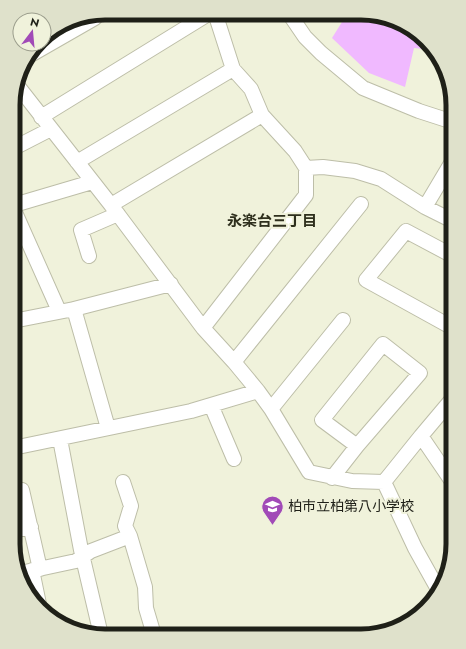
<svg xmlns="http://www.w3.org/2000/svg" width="466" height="649" viewBox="0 0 466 649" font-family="Jost,'Noto Sans JP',sans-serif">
  <rect width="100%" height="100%" fill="#f0f2db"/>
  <path fill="#f0b9ff" d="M 347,14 L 373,14 L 417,32 L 432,50 L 414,48 L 405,87 L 369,73 L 332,38 Z"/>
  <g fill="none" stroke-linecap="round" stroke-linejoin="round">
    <defs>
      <path id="minor" d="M 290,15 L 305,37 L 321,53 L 363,88 L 419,111 L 453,122
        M 216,16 L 233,69 L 251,89 L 262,115 L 295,151 L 306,168 L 323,167 L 355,171 L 381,179 L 425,207 L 453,221
        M 27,57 L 95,18
        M 17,85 L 111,205 L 203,328 L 234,362 L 258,391 L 271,409 L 309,472 L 352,481 L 384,482
        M 41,117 L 205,16
        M 14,148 L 51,129
        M 77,162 L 233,69
        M 14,205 L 92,182
        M 111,205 L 262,115
        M 425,207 L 453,160
        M 14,210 L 59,311
        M 89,256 L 81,230 L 118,214
        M 74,309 L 108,428
        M 13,321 L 74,309 L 171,284
        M 203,328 L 306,195 L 306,168
        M 453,328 L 366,280 L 406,231 L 453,256
        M 234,362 L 361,204
        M 211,405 L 234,459
        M 271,409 L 343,320
        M 421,436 L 453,483
        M 60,439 L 81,550 L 101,635
        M 13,448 L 191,411 L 258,391
        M 332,478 L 357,446 L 420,373 L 383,344 L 322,420 L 357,446
        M 123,482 L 131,506 L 125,526 L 130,536
        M 384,482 L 415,548 L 439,591
        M 384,482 L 421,436 L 453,398
        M 13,492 L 22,490 L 40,569
        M 13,531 L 31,527
        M 32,570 L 39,604
        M 20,573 L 76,561 L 91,551 L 130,536 L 145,587 L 146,608 L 154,635"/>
    </defs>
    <use href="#minor" stroke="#bdbea8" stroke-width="16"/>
    <use href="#minor" stroke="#fff" stroke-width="14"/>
  </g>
  <defs>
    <symbol id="school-pin" viewBox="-11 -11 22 30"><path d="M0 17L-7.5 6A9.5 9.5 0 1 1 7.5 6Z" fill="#a14ab7" stroke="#f0f2db"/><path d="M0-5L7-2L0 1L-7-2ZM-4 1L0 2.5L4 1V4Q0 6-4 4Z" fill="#fff"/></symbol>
  </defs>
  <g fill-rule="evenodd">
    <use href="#school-pin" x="260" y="494" width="25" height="34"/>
  </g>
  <g text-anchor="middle" stroke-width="4" stroke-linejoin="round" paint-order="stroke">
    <g font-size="14" fill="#1f2018" stroke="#f0f2db" text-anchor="start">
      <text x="288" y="511">柏市立柏第八小学校</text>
    </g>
    <g font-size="15" font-weight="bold" fill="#2e2f1d" stroke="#f0f2db">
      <text x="272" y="226">永楽台三丁目</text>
    </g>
  </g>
  <path d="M0 0H466V649H0ZM105 20H361A85 85 0 0 1 446 105V544A85 85 0 0 1 361 629H105A85 85 0 0 1 20 544V105A85 85 0 0 1 105 20Z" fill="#dfe1cb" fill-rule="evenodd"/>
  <path fill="none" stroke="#1f2018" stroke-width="5" d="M105 20H361A85 85 0 0 1 446 105V544A85 85 0 0 1 361 629H105A85 85 0 0 1 20 544V105A85 85 0 0 1 105 20Z"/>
  <g transform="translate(32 32) rotate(16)"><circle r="19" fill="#f0f2db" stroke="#9c9e8d"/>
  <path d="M0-3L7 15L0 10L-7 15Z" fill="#a14ab7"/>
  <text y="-6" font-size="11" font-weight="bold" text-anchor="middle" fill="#1f2018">N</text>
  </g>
</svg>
